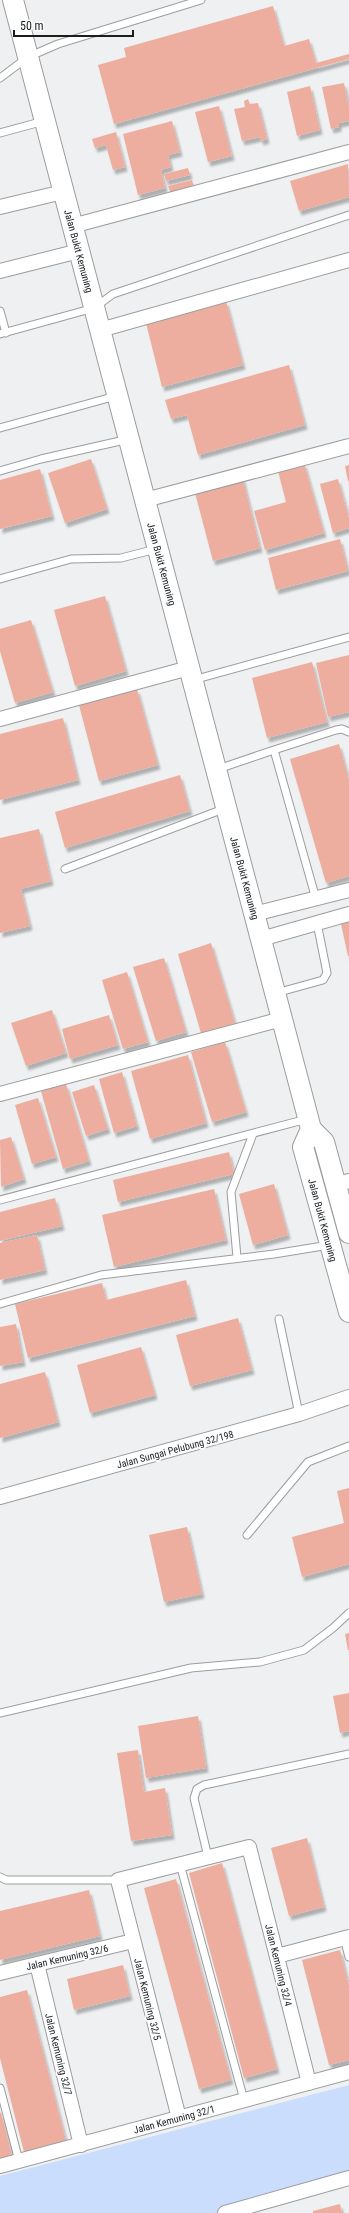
<svg xmlns="http://www.w3.org/2000/svg" width="349" height="2213" viewBox="0 0 349 2213" font-family="'Roboto Condensed',sans-serif">
  <defs>
    <filter id="shadow"><feDropShadow dx="2.5" dy="4.5" stdDeviation="1" flood-color="#0004"/></filter>
  </defs>
  <rect width="100%" height="100%" fill="#eff0f1"/>
  <path fill="#caddfc" d="M 349,2085 L 349,2171 L 245,2199 L 248,2213 L 0,2213 L 0,2176 Z"/>
  <path fill="#edae9f" filter="url(#shadow)" d="M 273,6 L 284,46 L 309,39 L 316,63 L 349,54 L 349,59 L 114,124 L 98,65 L 126,57 L 124,48 Z
    M 344,83 L 349,108 L 349,121 L 339,123 L 339,127 L 331,129 L 322,87 Z
    M 310,86 L 320,130 L 297,136 L 287,92 Z
    M 248,99 L 250,104 L 258,103 L 267,139 L 261,141 L 260,137 L 242,141 L 234,109 L 245,107 L 244,101 Z
    M 219,106 L 232,156 L 208,162 L 195,112 Z
    M 172,121 L 180,152 L 168,155 L 171,167 L 161,170 L 165,188 L 138,195 L 123,134 Z
    M 116,132 L 125,167 L 113,170 L 106,145 L 95,148 L 92,139 Z
    M 348,164 L 349,197 L 299,211 L 290,181 Z
    M 188,168 L 190,175 L 166,181 L 164,174 Z
    M 192,180 L 194,187 L 171,194 L 168,186 Z
    M 226,301 L 243,365 L 162,387 L 146,323 Z
    M 289,365 L 305,425 L 198,455 L 187,415 L 171,419 L 165,400 Z
    M 91,459 L 107,509 L 65,523 L 48,473 Z
    M 304,463 L 324,533 L 265,550 L 254,511 L 286,502 L 278,471 Z
    M 349,465 L 349,481 L 348,481 L 345,466 Z
    M 40,469 L 52,516 L 0,529 L 0,480 Z
    M 242,476 L 260,548 L 213,561 L 194,489 Z
    M 338,479 L 349,518 L 349,528 L 333,533 L 320,484 Z
    M 340,539 L 348,571 L 276,590 L 268,558 Z
    M 105,596 L 126,671 L 75,686 L 54,610 Z
    M 31,620 L 53,692 L 15,703 L 0,651 L 0,629 Z
    M 349,655 L 349,712 L 328,717 L 316,663 Z
    M 312,662 L 327,722 L 267,738 L 252,678 Z
    M 137,689 L 158,765 L 99,781 L 79,705 Z
    M 63,718 L 78,780 L 0,800 L 0,734 Z
    M 339,744 L 349,780 L 349,876 L 326,883 L 290,759 Z
    M 180,775 L 190,811 L 65,848 L 55,812 Z
    M 39,829 L 51,881 L 21,889 L 30,926 L 0,933 L 0,838 Z
    M 349,922 L 349,956 L 348,956 L 341,924 Z
    M 211,943 L 235,1023 L 201,1033 L 178,954 Z
    M 164,958 L 186,1032 L 156,1041 L 133,967 Z
    M 127,972 L 148,1042 L 123,1049 L 102,980 Z
    M 52,1010 L 66,1053 L 26,1066 L 11,1023 Z
    M 109,1015 L 118,1045 L 70,1059 L 62,1029 Z
    M 225,1042 L 246,1112 L 212,1122 L 191,1052 Z
    M 188,1055 L 206,1123 L 150,1139 L 131,1071 Z
    M 122,1072 L 137,1126 L 114,1133 L 99,1079 Z
    M 66,1084 L 89,1161 L 63,1169 L 41,1091 Z
    M 94,1085 L 108,1129 L 86,1136 L 72,1092 Z
    M 38,1098 L 56,1157 L 32,1164 L 15,1105 Z
    M 11,1137 L 24,1179 L 1,1187 L 0,1140 Z
    M 229,1152 L 234,1174 L 118,1202 L 113,1180 Z
    M 274,1184 L 288,1235 L 253,1245 L 239,1194 Z
    M 214,1189 L 226,1240 L 114,1267 L 102,1215 Z
    M 55,1198 L 62,1226 L 0,1241 L 0,1212 Z
    M 37,1235 L 45,1270 L 0,1280 L 0,1243 Z
    M 186,1280 L 195,1316 L 28,1358 L 15,1304 L 102,1283 L 106,1300 Z
    M 238,1318 L 252,1370 L 190,1386 L 176,1335 Z
    M 16,1324 L 23,1362 L 0,1366 L 0,1327 Z
    M 141,1347 L 155,1395 L 90,1413 L 77,1365 Z
    M 45,1372 L 58,1422 L 0,1438 L 0,1384 Z
    M 349,1488 L 349,1564 L 302,1577 L 292,1537 L 344,1523 L 337,1491 Z
    M 187,1527 L 202,1594 L 164,1602 L 149,1535 Z
    M 349,1633 L 349,1650 L 348,1650 L 345,1634 Z
    M 349,1693 L 349,1731 L 340,1733 L 333,1696 Z
    M 198,1716 L 206,1768 L 146,1778 L 138,1726 Z
    M 138,1750 L 144,1792 L 165,1788 L 172,1835 L 131,1841 L 117,1753 Z
    M 307,1838 L 324,1907 L 289,1916 L 271,1848 Z
    M 222,1863 L 277,2069 L 244,2078 L 189,1873 Z
    M 176,1879 L 231,2080 L 199,2089 L 144,1888 Z
    M 89,1890 L 100,1936 L 0,1960 L 0,1911 Z
    M 340,1950 L 349,1986 L 349,2060 L 329,2065 L 302,1960 Z
    M 123,1965 L 130,1996 L 74,2010 L 67,1979 Z
    M 27,1990 L 66,2141 L 24,2152 L 0,2058 L 0,1997 Z
    M 1,2112 L 12,2156 L 0,2159 L 0,2113 Z
    M 340,2204 L 342,2213 L 313,2213 L 313,2211 Z"/>
  <g fill="none" stroke-linecap="round" stroke-linejoin="round">
    <defs>
      <path id="service" d="M 0,78 L 28,57 L 58,44 L 201,0
        M 0,133 L 44,121
        M 0,311 L 6,333
        M 0,334 L 94,308 L 113,294 L 349,215
        M 0,428 L 116,396
        M 0,471 L 41,459 L 129,439
        M 0,579 L 71,559 L 121,558 L 156,549
        M 193,680 L 349,637
        M 274,750 L 336,730 L 342,729 L 349,732
        M 218,769 L 274,750 L 316,899
        M 65,869 L 226,808
        M 276,993 L 323,980 L 327,973 L 317,923
        M 0,1200 L 307,1119
        M 237,1257 L 231,1192 L 253,1134
        M 0,1304 L 101,1275 L 274,1254 L 329,1245
        M 279,1319 L 299,1414
        M 247,1535 L 308,1462 L 349,1446
        M 0,1713 L 191,1668 L 260,1662 L 304,1650 L 333,1628 L 349,1613
        M 208,1857 L 194,1798 L 197,1789 L 204,1785 L 349,1754
        M 180,1864 L 244,2100
        M 0,1877 L 6,1880 L 118,1880
        M 344,1938 L 349,1957
        M 0,2088 L 19,2161"/>
      <path id="minor" d="M 0,207 L 63,192
        M 72,226 L 349,152
        M 0,271 L 79,251
        M 100,330 L 349,260
        M 145,500 L 349,446
        M 0,719 L 189,668
        M 254,914 L 349,890
        M 261,939 L 349,914
        M 0,1094 L 282,1019
        M 336,1185 L 349,1181
        M 0,1497 L 299,1414 L 349,1397
        M 277,1956 L 349,1937
        M 37,1964 L 81,2145
        M 0,1973 L 133,1941
        M 179,2118 L 118,1880 L 249,1847 L 309,2083
        M 0,2166 L 349,2072
        M 225,2213 L 349,2178"/>
      <path id="secondary" d="M 13,0 L 311,1129 L 324,1142 L 349,1233
        M 311,1129 L 303,1147 L 349,1312"/>
    </defs>
    <use href="#service" stroke="#9c9d9e" stroke-width="9"/>
    <use href="#minor" stroke="#9c9d9e" stroke-width="16"/>
    <use href="#secondary" stroke="#9c9d9e" stroke-width="22"/>
    <use href="#service" stroke="#fff" stroke-width="7"/>
    <use href="#minor" stroke="#fff" stroke-width="14"/>
    <use href="#secondary" stroke="#fff" stroke-width="20"/>
  </g>
  <g text-anchor="middle" stroke-width="4" stroke-linejoin="round" paint-order="stroke">
    <g font-size="10" fill="#1c1c1d" stroke="#fcfdfe">
      <text transform="translate(79 251) rotate(75)" y="4">Jalan Bukit Kemuning</text>
      <text transform="translate(162 564) rotate(75)" y="4">Jalan Bukit Kemuning</text>
      <text transform="translate(245 878) rotate(75)" y="4">Jalan Bukit Kemuning</text>
      <text transform="translate(323 1220) rotate(75)" y="4">Jalan Bukit Kemuning</text>
      <text transform="translate(175 1449) rotate(-15)" y="4">Jalan Sungai Pelubung 32/198</text>
      <text transform="translate(67 1957) rotate(-13)" y="4">Jalan Kemuning 32/6</text>
      <text transform="translate(279 1965) rotate(76)" y="4">Jalan Kemuning 32/4</text>
      <text transform="translate(148 1999) rotate(76)" y="4">Jalan Kemuning 32/5</text>
      <text transform="translate(59 2054) rotate(76)" y="4">Jalan Kemuning 32/7</text>
      <text transform="translate(174 2119) rotate(-15)" y="4">Jalan Kemuning 32/1</text>
    </g>
  </g>
  <path d="M14 30v6h119v-6" fill="none" stroke="#1c1c1d" stroke-width="2"/>
  <text x="20" y="30" font-size="12" fill="#1c1c1d" stroke="#fcfdfe" stroke-width="3" paint-order="stroke">50 m</text>
</svg>
